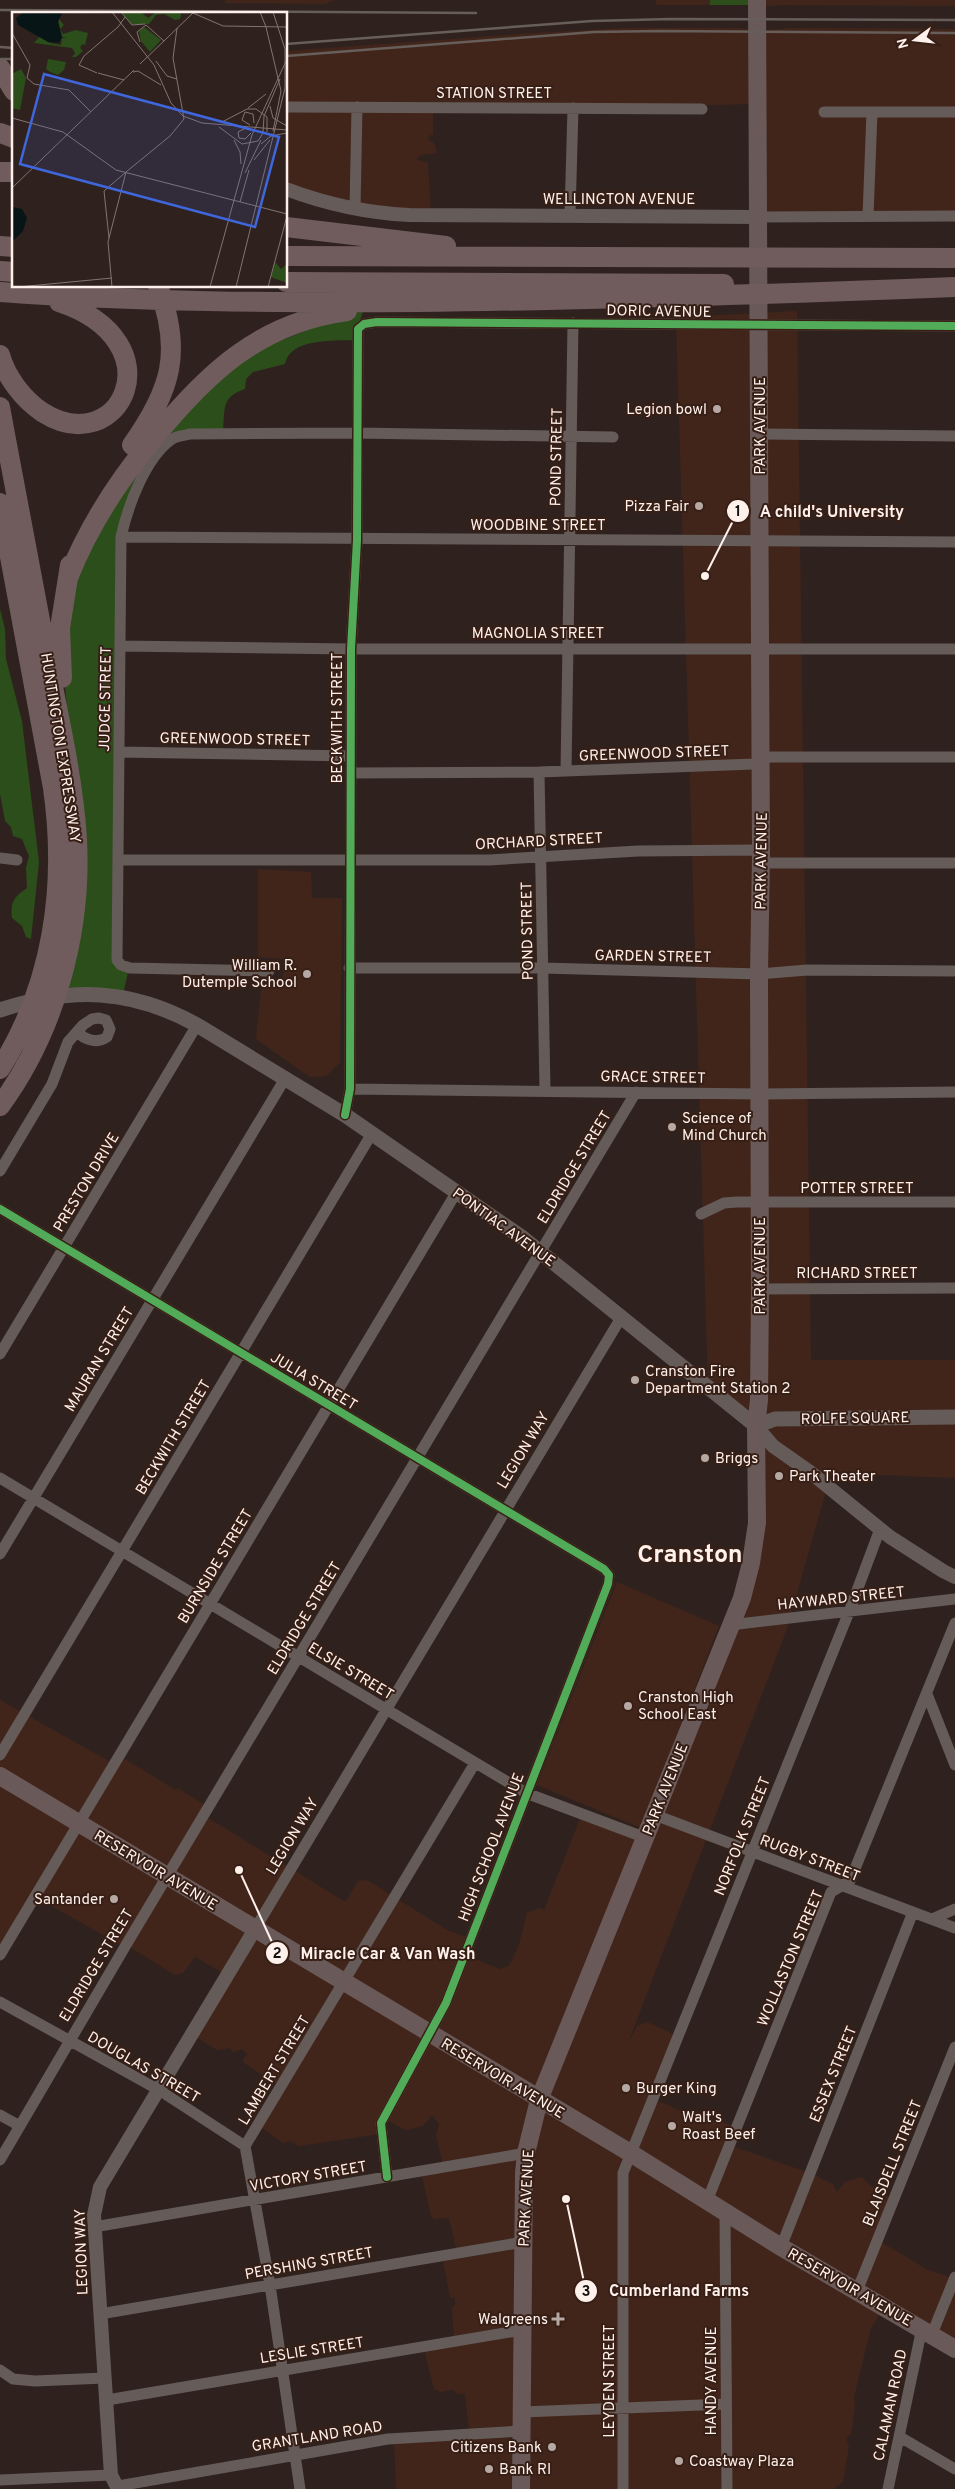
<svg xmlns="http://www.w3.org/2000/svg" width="955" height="2489" viewBox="0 0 955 2489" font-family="Overpass,sans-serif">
  <rect width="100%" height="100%" fill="#2f221e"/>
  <path fill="#41251b" d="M 225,0 L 334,0 L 325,4 L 225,3 Z
    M 655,0 L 710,0 L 710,5 L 657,5 Z
    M 758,0 L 955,0 L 955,6 L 780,5 L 760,7 Z
    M 625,28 L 739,28 L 760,31 L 790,28 L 955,29 L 955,216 L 759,216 L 753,104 L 591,108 L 433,108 L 433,134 L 429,136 L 428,140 L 434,143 L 437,153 L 421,155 L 416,159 L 428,163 L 431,213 L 400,213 L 286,189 L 286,51 L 533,33 Z
    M 797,311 L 811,1360 L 955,1360 L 955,1478 L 831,1473 L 787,1629 L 628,2043 L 637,2026 L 647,2022 L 677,2036 L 652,2098 L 686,2113 L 694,2111 L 707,2119 L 720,2121 L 735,2127 L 732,2146 L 810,2173 L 833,2184 L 837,2192 L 845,2182 L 862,2177 L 871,2186 L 893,2199 L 876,2239 L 928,2270 L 949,2277 L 955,2291 L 955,2351 L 883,2309 L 871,2328 L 854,2397 L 855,2407 L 851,2434 L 846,2438 L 849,2446 L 843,2482 L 833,2489 L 396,2489 L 394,2439 L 469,2432 L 465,2393 L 458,2394 L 453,2390 L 440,2392 L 434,2389 L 423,2346 L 454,2340 L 452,2308 L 455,2305 L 455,2298 L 450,2297 L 442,2256 L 457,2252 L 449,2218 L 434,2219 L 431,2216 L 421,2172 L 443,2166 L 436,2135 L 439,2124 L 432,2115 L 423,2126 L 406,2130 L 383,2118 L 380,2134 L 299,2146 L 290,2141 L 283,2143 L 259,2126 L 279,2086 L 244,2063 L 243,2059 L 248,2055 L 242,2049 L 233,2053 L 230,2048 L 217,2050 L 193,2035 L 225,1974 L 195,1957 L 183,1973 L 175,1975 L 128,1946 L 124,1947 L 36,1897 L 0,1958 L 0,1700 L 114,1764 L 120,1756 L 174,1789 L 179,1789 L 208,1807 L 205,1816 L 344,1901 L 346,1901 L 358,1881 L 367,1880 L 447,1930 L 469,1938 L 464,1954 L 499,1969 L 509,1966 L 519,1945 L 527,1913 L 539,1908 L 544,1910 L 581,1816 L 645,1840 L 731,1623 L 760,1501 L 751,1411 L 708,1387 L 676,317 Z
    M 258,869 L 311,872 L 312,898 L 342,898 L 340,1063 L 326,1076 L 310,1077 L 256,1039 L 262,981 L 283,980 L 283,959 L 258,957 Z
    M 617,1582 L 719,1626 L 641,1828 L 537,1785 Z"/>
  <path fill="#2b4e1b" d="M 710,0 L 758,0 L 758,5 L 710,5 Z
    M 364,308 L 354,340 C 333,341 290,338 285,364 L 253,372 L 246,379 L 245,389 C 221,397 225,409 223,431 L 171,439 L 126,513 L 120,961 L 129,968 L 123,994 L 64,990 L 69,727 L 62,658 L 77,552 L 223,363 Z
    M 0,609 L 5,629 L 6,659 L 22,721 L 39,862 L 31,939 L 26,937 L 22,926 L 12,918 C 10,902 14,897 27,888 L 26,868 L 29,856 L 22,839 L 13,836 L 11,827 L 5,821 L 0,794 Z"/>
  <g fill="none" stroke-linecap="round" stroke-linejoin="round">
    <path stroke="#655b58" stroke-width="11" d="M 286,107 L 702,109
      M 824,112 L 955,112
      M 355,209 L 357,107
      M 570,215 L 573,108
      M 868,216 L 872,112
      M 759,217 L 955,216
      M 760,434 L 955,436
      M 121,537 L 955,542
      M 120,646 L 351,649 L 955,649
      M 119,752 L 351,756
      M 566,771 L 573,323
      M 539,772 L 545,1090
      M 351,773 L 539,772 L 754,764 L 769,757 L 955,757
      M 0,858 L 17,860
      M 119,860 L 489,860 L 638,851 L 755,850 L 767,863 L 955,863
      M 349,968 L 543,968 L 759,974 L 807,970 L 955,971
      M 269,971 L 130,968 L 121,965 L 117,960 L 121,537 C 128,506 145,458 172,439 C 177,436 185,435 190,434 L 357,433 L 613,437
      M 350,1089 L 759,1094 L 955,1092
      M 345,1115 L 350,1089 L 351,649 L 357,540 L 358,329 L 364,324 L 377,322 L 955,326
      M 0,1171 L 52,1084 L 68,1042 L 83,1025 L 92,1019 L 99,1018 L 106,1020 L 110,1029 L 107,1037 C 98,1044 85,1040 77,1032
      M 0,1209 L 604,1569 L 609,1575 L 608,1584 L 446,2003 L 381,2123 L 387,2177
      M 701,1214 L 724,1203 L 737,1202 L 955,1202
      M 760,1289 L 955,1288
      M 0,1354 L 197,1025
      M 0,1478 L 526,1793 L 646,1838
      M 0,1554 L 286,1077
      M 730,1625 L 955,1599
      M 927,1694 L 955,1765
      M 0,1755 L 371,1135
      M 655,1815 L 955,1928
      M 932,1919 L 955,1909
      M 255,1929 L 622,1316
      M 0,1955 L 456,1193
      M 0,2002 L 159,2090 L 245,2146
      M 0,2115 L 20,2126
      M 0,2160 L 126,1945 L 636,1092
      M 707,2201 L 831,1892 L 850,1881 L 955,1623
      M 725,2213 L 727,2489
      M 94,2227 L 526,2153
      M 781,2247 L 913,1912
      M 857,2291 L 955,2047
      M 100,2314 L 523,2242
      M 932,2334 L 955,2277
      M 0,2370 L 13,2379 L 35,2381 L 104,2378
      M 107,2400 L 522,2330
      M 522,2412 L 726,2404
      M 900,2437 L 955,2469
      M 0,2480 L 111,2475
      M 118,2486 L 388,2439 L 522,2431
      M 300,2489 L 270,2285 L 245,2146 L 475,1763
      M 623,2489 L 623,2173 L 849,1612 L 880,1529
      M 888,2489 L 922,2328"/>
    <path stroke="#655b58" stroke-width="14" d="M 286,189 C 326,204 366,213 409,215 L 759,217
      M 756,1426 L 773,1446 L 810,1472 L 890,1537 L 943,1571 L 955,1577
      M 118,2489 L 111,2475 L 94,2215 L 100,2187 L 255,1929"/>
    <path stroke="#655b58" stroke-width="15" d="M 0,1010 C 71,987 130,988 197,1025 L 345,1115 L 523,1238 L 756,1426 L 775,1419 L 955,1417"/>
    <path stroke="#695958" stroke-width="18" d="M 0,1776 L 632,2154 L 781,2247 L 955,2349
      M 521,2489 L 524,2173 L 526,2153 L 539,2100 L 742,1598 L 751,1563 L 757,1523 L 756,1426 L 759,1400 L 760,1289 L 759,974 L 761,856 L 757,0"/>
    <path stroke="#705c5c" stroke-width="20" d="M 0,68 L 14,91
      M 0,133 L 14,138
      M 0,172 L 14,172
      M 286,227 L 446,246
      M 0,246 L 14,247
      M 286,256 L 955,258
      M 0,271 L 14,272
      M 286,282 L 724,284
      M 0,292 C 139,302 278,303 417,302 C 597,300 776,294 955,287
      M 0,355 C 6,377 23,399 42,412 C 120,462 179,342 59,302
      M 0,407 C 15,489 31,571 46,652 C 58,714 73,776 77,839 C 82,932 55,1031 0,1106
      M 132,445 C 171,390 183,352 158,286
      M 0,503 L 53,788 C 67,886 53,985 0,1069
      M 68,578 C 89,525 117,482 153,439 C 207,373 259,323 347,311
      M 62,678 L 60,628 L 70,565"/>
    <path stroke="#675e5a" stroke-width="2.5" d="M 0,10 L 476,13
      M 286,44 L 592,21 L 670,19 L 955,20
      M 0,47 L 14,48
      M 286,56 L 594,32 L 659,31 L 955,33
      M 0,59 L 14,59"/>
    <defs>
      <path id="cycleway" d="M 345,1115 L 350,1089 L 351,649 L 357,540 L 358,329 L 364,324 L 377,322 L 955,326
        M 0,1209 L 604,1569 L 609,1575 L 608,1584 L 446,2003 L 381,2123 L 387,2177"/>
    </defs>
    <use href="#cycleway" stroke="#371f16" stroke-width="11"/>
    <use href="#cycleway" stroke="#51ab58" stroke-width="8"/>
  </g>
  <g fill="#b6a8a3" stroke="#371f16" stroke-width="2">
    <circle cx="717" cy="409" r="5"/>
    <circle cx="699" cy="506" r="5"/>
    <circle cx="307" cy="974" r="5"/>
    <circle cx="672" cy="1127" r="5"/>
    <circle cx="635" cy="1380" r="5"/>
    <circle cx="705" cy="1458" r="5"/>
    <circle cx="779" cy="1476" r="5"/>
    <circle cx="628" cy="1706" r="5"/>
    <circle cx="114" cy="1899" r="5"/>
    <circle cx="626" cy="2088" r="5"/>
    <circle cx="672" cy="2126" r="5"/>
    <path d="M555.5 2311.5h5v5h5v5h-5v5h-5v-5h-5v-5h5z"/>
    <circle cx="552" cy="2447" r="5"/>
    <circle cx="679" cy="2461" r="5"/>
    <circle cx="489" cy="2469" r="5"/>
  </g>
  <g text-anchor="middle" stroke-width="4" stroke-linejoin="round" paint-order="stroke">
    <g font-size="15" fill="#fef0eb" stroke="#371f16">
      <text x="494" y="98">STATION STREET</text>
      <text x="619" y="204">WELLINGTON AVENUE</text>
      <text transform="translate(659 311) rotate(1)" y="5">DORIC AVENUE</text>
      <text transform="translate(760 426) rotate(-90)" y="5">PARK AVENUE</text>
      <text transform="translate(556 457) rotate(-89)" y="5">POND STREET</text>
      <text x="538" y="530">WOODBINE STREET</text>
      <text x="538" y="638">MAGNOLIA STREET</text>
      <text transform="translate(105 699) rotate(-89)" y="5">JUDGE STREET</text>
      <text transform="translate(337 718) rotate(-90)" y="5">BECKWITH STREET</text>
      <text transform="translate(235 739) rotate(1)" y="5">GREENWOOD STREET</text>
      <text transform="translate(61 748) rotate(81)" y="5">HUNTINGTON EXPRESSWAY</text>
      <text transform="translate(654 753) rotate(-2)" y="5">GREENWOOD STREET</text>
      <text transform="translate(539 841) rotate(-3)" y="5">ORCHARD STREET</text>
      <text transform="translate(761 861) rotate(-89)" y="5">PARK AVENUE</text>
      <text transform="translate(527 931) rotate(-91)" y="5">POND STREET</text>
      <text transform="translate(653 956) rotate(1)" y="5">GARDEN STREET</text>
      <text transform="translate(653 1077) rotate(1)" y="5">GRACE STREET</text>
      <text transform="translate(574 1167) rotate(-59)" y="5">ELDRIDGE STREET</text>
      <text transform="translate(86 1182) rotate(-59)" y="5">PRESTON DRIVE</text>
      <text x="857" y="1193">POTTER STREET</text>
      <text transform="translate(504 1227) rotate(36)" y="5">PONTIAC AVENUE</text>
      <text transform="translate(760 1266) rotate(-90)" y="5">PARK AVENUE</text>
      <text x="857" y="1278">RICHARD STREET</text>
      <text transform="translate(99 1359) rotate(-59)" y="5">MAURAN STREET</text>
      <text transform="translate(314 1381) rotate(31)" y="5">JULIA STREET</text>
      <text transform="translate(855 1418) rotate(-1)" y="5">ROLFE SQUARE</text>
      <text transform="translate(173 1437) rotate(-59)" y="5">BECKWITH STREET</text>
      <text transform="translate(523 1450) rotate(-59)" y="5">LEGION WAY</text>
      <text transform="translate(215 1566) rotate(-59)" y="5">BURNSIDE STREET</text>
      <text transform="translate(841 1598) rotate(-6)" y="5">HAYWARD STREET</text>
      <text transform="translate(304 1618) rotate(-59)" y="5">ELDRIDGE STREET</text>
      <text transform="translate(351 1671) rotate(31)" y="5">ELSIE STREET</text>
      <text transform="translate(665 1789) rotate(-68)" y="5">PARK AVENUE</text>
      <text transform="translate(292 1836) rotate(-59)" y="5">LEGION WAY</text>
      <text transform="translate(742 1836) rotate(-68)" y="5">NORFOLK STREET</text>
      <text transform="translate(491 1847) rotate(-69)" y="5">HIGH SCHOOL AVENUE</text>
      <text transform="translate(810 1858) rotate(21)" y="5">RUGBY STREET</text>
      <text transform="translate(156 1870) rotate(31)" y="5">RESERVOIR AVENUE</text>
      <text transform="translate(790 1958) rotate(-67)" y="5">WOLLASTON STREET</text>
      <text transform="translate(96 1965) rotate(-59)" y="5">ELDRIDGE STREET</text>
      <text transform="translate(144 2067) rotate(30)" y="5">DOUGLAS STREET</text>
      <text transform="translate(274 2070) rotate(-59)" y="5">LAMBERT STREET</text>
      <text transform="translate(833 2074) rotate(-68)" y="5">ESSEX STREET</text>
      <text transform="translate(503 2078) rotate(31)" y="5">RESERVOIR AVENUE</text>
      <text transform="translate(892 2163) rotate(-68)" y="5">BLAISDELL STREET</text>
      <text transform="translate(308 2176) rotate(-10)" y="5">VICTORY STREET</text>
      <text transform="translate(526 2198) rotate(-87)" y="5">PARK AVENUE</text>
      <text transform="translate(81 2252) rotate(-92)" y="5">LEGION WAY</text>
      <text transform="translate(309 2263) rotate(-10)" y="5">PERSHING STREET</text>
      <text transform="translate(850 2287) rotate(30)" y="5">RESERVOIR AVENUE</text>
      <text transform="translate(312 2350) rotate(-9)" y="5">LESLIE STREET</text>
      <text transform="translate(609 2381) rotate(-90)" y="5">LEYDEN STREET</text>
      <text transform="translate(711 2381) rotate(-90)" y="5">HANDY AVENUE</text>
      <text transform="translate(890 2405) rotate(-78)" y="5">CALAMAN ROAD</text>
      <text transform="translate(317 2436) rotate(-9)" y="5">GRANTLAND ROAD</text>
    </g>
    <g font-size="15" fill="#fef0eb" stroke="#371f16" text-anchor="start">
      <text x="707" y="414" text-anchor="end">Legion bowl</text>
      <text x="689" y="511" text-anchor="end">Pizza Fair</text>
      <text x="297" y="970" text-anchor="end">William R.<tspan x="297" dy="17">Dutemple School</tspan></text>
      <text x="682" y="1123">Science of<tspan x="682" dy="17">Mind Church</tspan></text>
      <text x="645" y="1376">Cranston Fire<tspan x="645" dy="17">Department Station 2</tspan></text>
      <text x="715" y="1463">Briggs</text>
      <text x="789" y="1481">Park Theater</text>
      <text x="638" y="1702">Cranston High<tspan x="638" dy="17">School East</tspan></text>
      <text x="104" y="1904" text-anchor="end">Santander</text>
      <text x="636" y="2093">Burger King</text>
      <text x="682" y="2122">Walt's<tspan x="682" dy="17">Roast Beef</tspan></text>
      <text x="548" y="2324" text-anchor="end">Walgreens</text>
      <text x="542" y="2452" text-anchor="end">Citizens Bank</text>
      <text x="689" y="2466">Coastway Plaza</text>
      <text x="499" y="2474">Bank RI</text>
    </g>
    <g font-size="25" font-weight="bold" fill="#fef0eb" stroke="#371f16">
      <text x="690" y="1562">Cranston</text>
    </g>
  </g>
  <g transform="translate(12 12)">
    <rect width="275" height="275" fill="#2f221e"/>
    <path d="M 110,0 L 129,0 L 136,6 L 144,0 L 168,0 L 169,3 L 168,7 L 163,8 L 152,2 L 144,3 L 137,12 L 119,12 ZM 47,7 L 52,13 L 48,17 L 51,22 L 64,18 L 76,21 L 73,33 L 70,32 L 68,36 L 71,39 L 64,45 L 60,45 L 63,41 L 60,36 L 22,31 L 28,24 L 38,31 L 49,33 L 50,26 L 56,25 L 50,25 L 46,13 ZM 132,15 L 149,28 L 138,40 L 129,29 L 127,19 ZM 36,47 L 54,50 L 52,58 L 46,63 L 38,60 L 34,57 ZM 9,57 L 14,66 L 8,98 L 0,96 L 0,62 ZM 263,250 L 269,257 L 275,252 L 275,271 L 259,265 Z" fill="#2b4e1b"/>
    <path d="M 12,0 L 51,0 L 46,9 L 50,25 L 47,31 L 36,30 L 6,13 L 4,6 ZM 1,195 L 10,197 L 15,206 L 11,219 L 0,230 Z" fill="#081516"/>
    <path fill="none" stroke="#827470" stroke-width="1" d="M 100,0 L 142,53 L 159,91 L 171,104 L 190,111 L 275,118M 109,0 L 120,13 L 133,12M 248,0 L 254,15 L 269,79 L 261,119M 181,1 L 211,14 L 275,15M 0,21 L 18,53 L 15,66 L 22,72 L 57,78 L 79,100M 128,30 L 125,20 L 134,13 L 152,29M 144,49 L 155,64 L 165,67M 128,52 L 182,0M 121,60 L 126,59 L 149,73M 85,61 L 67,53 L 72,44 L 106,15 L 113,5M 86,61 L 112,68M 258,94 L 261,106 L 275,114M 236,96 L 254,82M 0,106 L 51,120 L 104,158 L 275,202M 210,110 L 235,97 L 244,97 L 255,105 L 255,120M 238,113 L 230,108 L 233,100 L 241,102 L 242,111M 207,115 L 230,132 L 246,129 L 251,121 L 252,104 L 268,67M 234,116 L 226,120 L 227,126 L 233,127 L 239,121M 222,128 L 228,140 L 229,152M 249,132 L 259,124 L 275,121M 242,148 L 258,128M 233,161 L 249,128M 0,176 L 122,58M 228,190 L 237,158M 97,226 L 92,179 L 114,160M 6,275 L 100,266M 100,275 L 96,230 L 114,160 L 158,124 L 172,107 L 161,46 L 165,16M 198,275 L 240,123 L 275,47M 224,275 L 273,76 L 273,37 L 261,0M 256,275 L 275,204"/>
    <path fill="#3f66db" fill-opacity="0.15" stroke="#3f66db" stroke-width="2.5" d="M 32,62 L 267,125 L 243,215 L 8,152 Z"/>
    <rect width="275" height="275" fill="none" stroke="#fef0eb" stroke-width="2.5"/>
  </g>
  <path fill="none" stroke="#fef0eb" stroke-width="2" d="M705 576L738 511M239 1870L277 1953M566 2199L586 2291"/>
  <g fill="#fef0eb" stroke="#371f16" stroke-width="2">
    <circle cx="705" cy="576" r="5"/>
    <circle cx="239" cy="1870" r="5"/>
    <circle cx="566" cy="2199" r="5"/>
    <circle cx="738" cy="511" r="12"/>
    <circle cx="277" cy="1953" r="12"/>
    <circle cx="586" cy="2291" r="12"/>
  </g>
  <g font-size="15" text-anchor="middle" font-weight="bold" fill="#111">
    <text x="738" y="516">1</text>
    <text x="277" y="1958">2</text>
    <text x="586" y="2296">3</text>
  </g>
  <g font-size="16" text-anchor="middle" font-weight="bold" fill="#fef0eb" stroke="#371f16" stroke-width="4" stroke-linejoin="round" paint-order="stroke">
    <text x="832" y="517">A child's University</text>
    <text x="388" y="1959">Miracle Car &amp; Van Wash</text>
    <text x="679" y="2296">Cumberland Farms</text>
  </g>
  <g transform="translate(915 40) rotate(255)" stroke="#371f16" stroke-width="4" paint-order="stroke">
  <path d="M0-4L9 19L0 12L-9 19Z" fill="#fef0eb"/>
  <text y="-8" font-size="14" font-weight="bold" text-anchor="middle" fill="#fef0eb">N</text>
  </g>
</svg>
